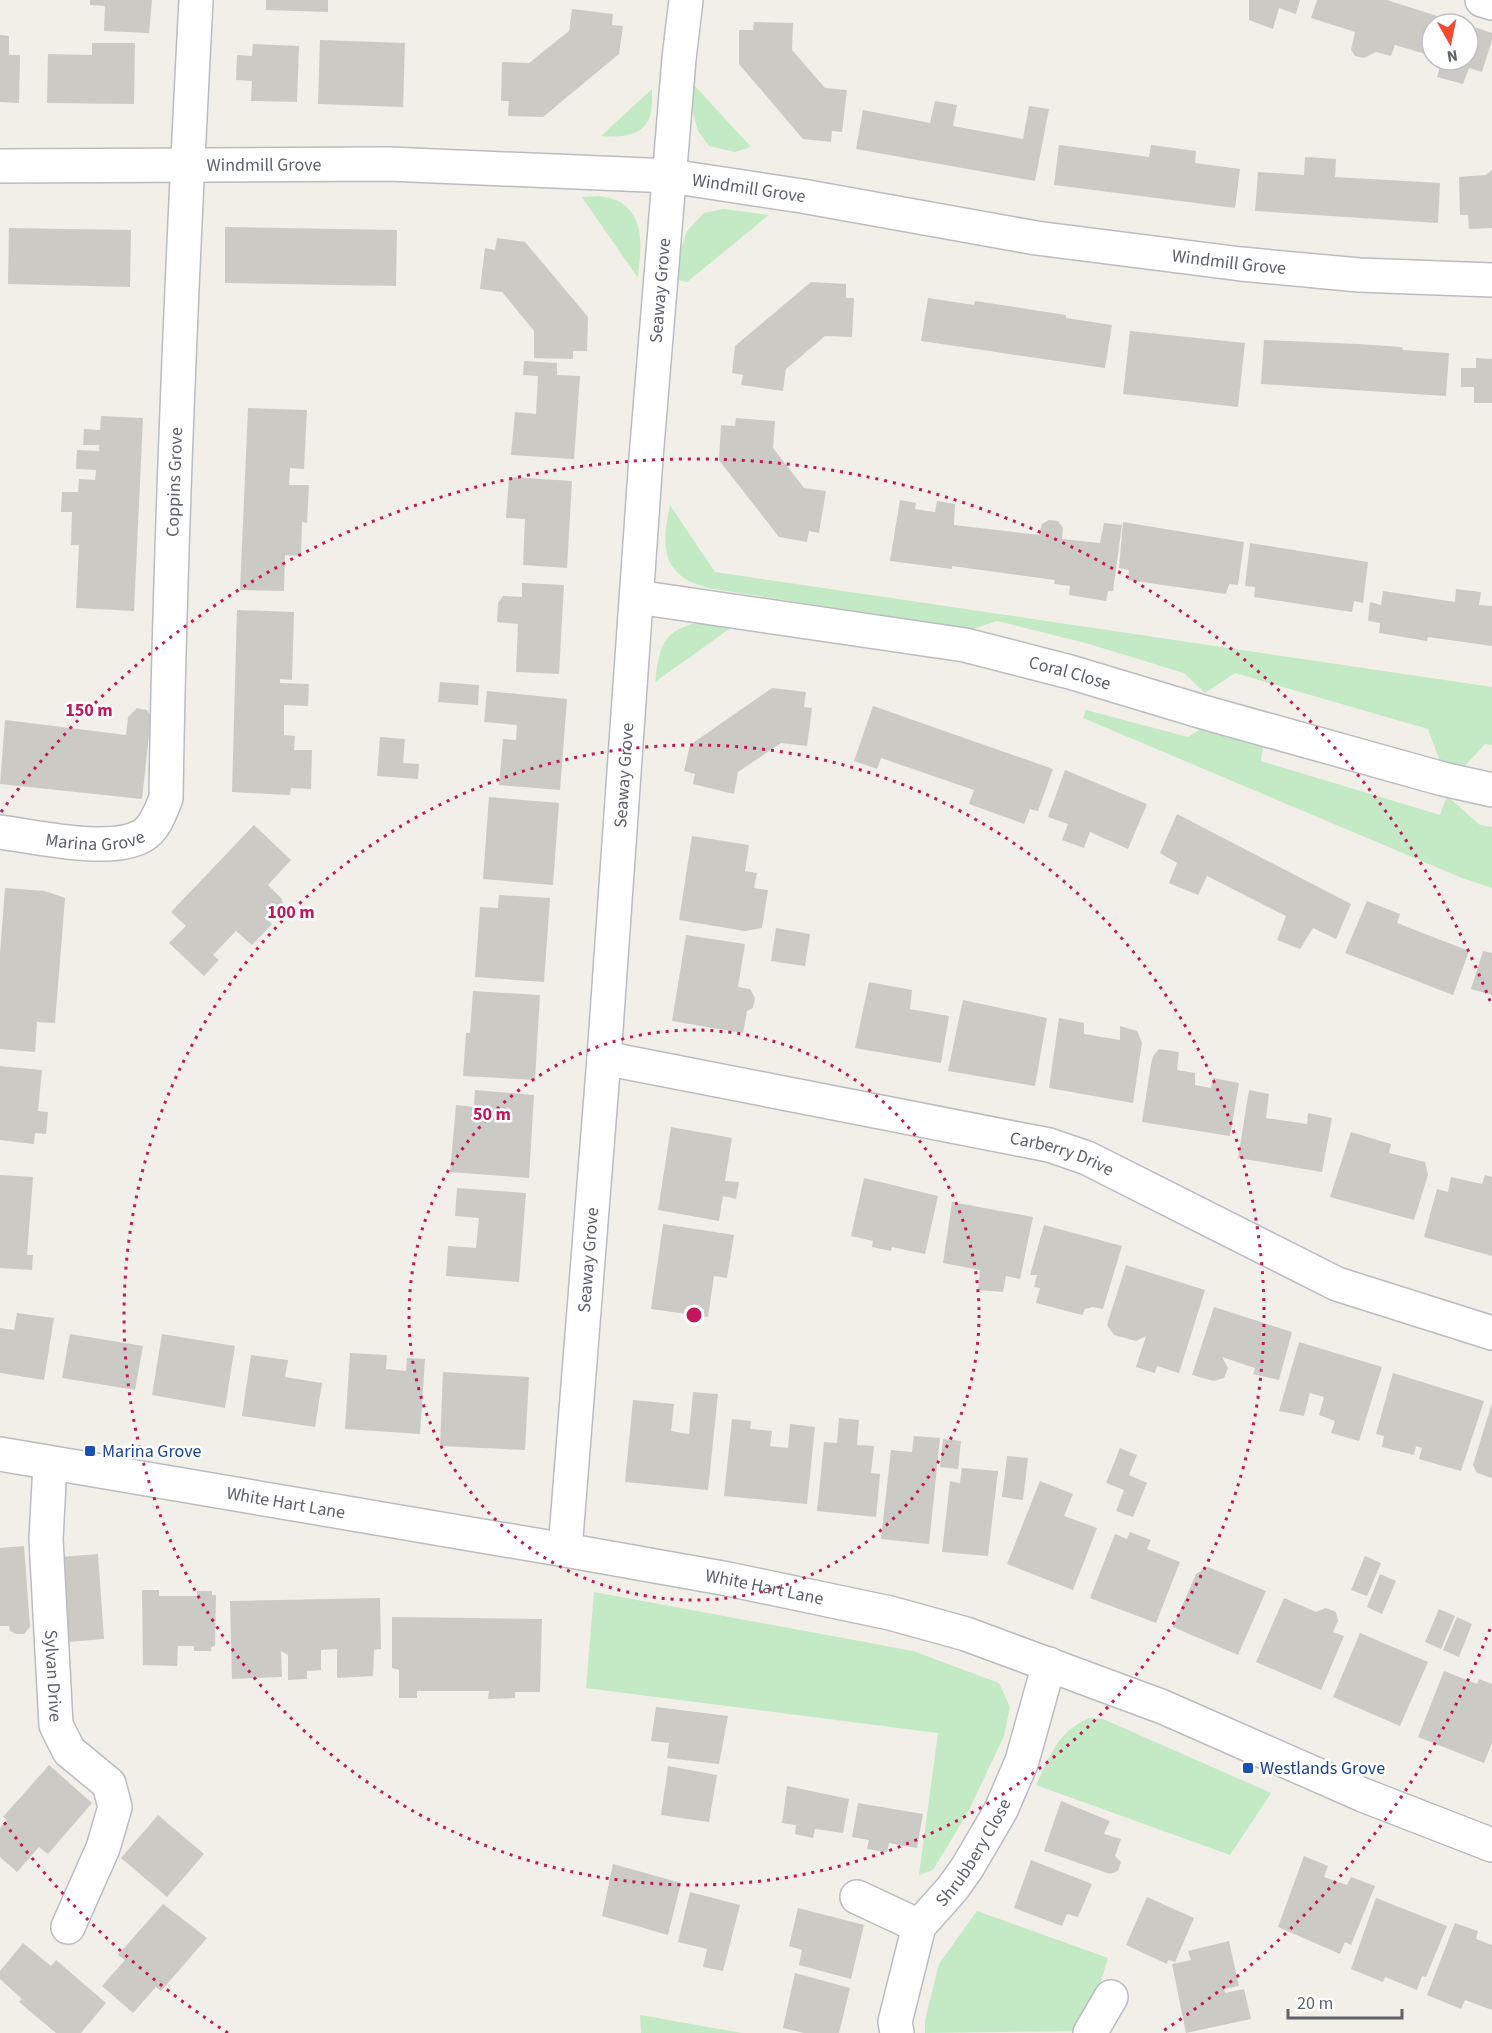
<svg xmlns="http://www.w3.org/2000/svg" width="1492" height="2033" viewBox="0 0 1492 2033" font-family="'Source Sans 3',sans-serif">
  <rect width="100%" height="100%" fill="#f1efe7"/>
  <path fill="#c3e9c5" d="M 694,85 L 751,147 L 735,152 L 709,146 L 698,131 L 692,109 Z
    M 652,89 C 652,96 652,105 651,112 C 647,136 621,138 601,136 Z
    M 600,196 C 607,198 617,199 622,203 C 647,222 640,252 638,278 L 582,197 Z
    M 724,209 L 769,215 L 687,282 L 678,280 L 679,255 L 687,231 L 704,213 Z
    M 670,505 L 715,572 L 1492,687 L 1492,745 L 1485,744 L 1463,768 L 1440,761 L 1428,729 L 1235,673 L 1205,693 L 1184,673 L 1089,644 L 997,621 L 973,629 L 713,589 C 704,586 693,584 686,579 C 658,562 665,531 670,505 Z
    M 700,622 L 732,627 L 655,682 C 660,646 661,631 700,622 Z
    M 1086,710 L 1188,737 L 1201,729 L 1263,747 L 1261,761 L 1440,815 L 1447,796 L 1480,825 L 1492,827 L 1492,888 L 1462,878 L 1083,718 Z
    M 594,1592 L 913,1651 L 999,1683 L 1010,1707 L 1004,1736 L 968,1812 L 933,1870 L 919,1875 L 938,1733 L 586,1688 Z
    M 1090,1718 L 1103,1719 L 1271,1793 L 1230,1855 L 1036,1785 C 1051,1756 1057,1731 1090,1718 Z
    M 977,1911 L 1108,1958 L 1091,2014 L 1076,2031 L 925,2033 L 925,2020 L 939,1964 Z
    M 640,2015 L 742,2033 L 641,2033 Z"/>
  <path fill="#cccac4" d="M 90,0 L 152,0 L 149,33 L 104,31 L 105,6 L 90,5 Z
    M 266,0 L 328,0 L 328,12 L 266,10 Z
    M 1249,0 L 1300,0 L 1296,14 L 1279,8 L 1273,29 L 1249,20 Z
    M 1317,0 L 1387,0 L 1462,24 L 1432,24 L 1432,56 L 1395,45 L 1391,56 L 1376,52 L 1364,58 L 1355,56 L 1351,50 L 1355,32 L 1311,18 Z
    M 572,9 L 613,14 L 612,25 L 623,26 L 619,54 L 543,117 L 508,116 L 509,101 L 501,101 L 502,62 L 529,63 L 569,31 Z
    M 754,22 L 793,23 L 792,50 L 825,88 L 847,90 L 842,132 L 832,131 L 831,142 L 803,139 L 739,64 L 739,30 L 753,30 Z
    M 1468,25 L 1492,33 L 1492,40 L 1482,72 L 1469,68 L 1463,84 L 1437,77 L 1442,60 L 1468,60 Z
    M 0,35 L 9,36 L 9,55 L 20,55 L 19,103 L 0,102 Z
    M 320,40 L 405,43 L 403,107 L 318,104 Z
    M 92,43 L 135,43 L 134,104 L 47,103 L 48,54 L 92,55 Z
    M 253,44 L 299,46 L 297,102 L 251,101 L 252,81 L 236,80 L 237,55 L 252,56 Z
    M 935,101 L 957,105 L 953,126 L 1023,139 L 1029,106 L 1049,109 L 1035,181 L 856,149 L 863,110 L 930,123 Z
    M 1059,145 L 1149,157 L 1151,145 L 1196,151 L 1195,163 L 1240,169 L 1235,208 L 1054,185 Z
    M 1305,157 L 1336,159 L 1335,177 L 1440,183 L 1438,223 L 1255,211 L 1258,172 L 1304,175 Z
    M 1492,170 L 1492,228 L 1469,229 L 1468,215 L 1460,215 L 1459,177 L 1486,175 Z
    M 225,227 L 397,230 L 396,286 L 225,283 Z
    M 9,228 L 131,230 L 130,287 L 8,284 Z
    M 497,238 L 525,242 L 588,317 L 587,351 L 573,351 L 573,359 L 534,358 L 534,331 L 502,292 L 480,289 L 485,248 L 495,250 Z
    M 811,282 L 846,284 L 846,298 L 854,298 L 852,337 L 825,336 L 786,369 L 783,391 L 741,385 L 743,375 L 732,373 L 735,346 Z
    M 928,298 L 974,305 L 975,301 L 1066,315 L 1066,318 L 1112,325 L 1105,368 L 921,341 Z
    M 1130,331 L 1245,343 L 1238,407 L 1123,394 Z
    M 1264,340 L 1357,344 L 1402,347 L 1403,350 L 1449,353 L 1446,396 L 1261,384 Z
    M 1476,358 L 1492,359 L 1492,403 L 1474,403 L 1474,387 L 1461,387 L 1461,368 L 1476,368 Z
    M 524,361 L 557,363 L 557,375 L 580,376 L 574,459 L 511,455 L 515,412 L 536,414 L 538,376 L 523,375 Z
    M 248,408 L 307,410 L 304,469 L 290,468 L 289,485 L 309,485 L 307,523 L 302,522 L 301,556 L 285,555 L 284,591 L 240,590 Z
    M 101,416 L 143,418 L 134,611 L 76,608 L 79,545 L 71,545 L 72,512 L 61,512 L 62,492 L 78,492 L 79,479 L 95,480 L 96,470 L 76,469 L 77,450 L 99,451 L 99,445 L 83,445 L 84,429 L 100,430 Z
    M 736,418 L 775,421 L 773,448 L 804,488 L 826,491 L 819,533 L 809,531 L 807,542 L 779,537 L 719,460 L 721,425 L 735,426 Z
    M 509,477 L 572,481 L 567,568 L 523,565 L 525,519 L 506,518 Z
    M 900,500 L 916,503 L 915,509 L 935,512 L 937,501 L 955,504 L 954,525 L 1039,535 L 1042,524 L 1049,520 L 1058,521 L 1063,528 L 1062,539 L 1100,543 L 1104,523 L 1122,525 L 1113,591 L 1108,591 L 1106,601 L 1069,595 L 1070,586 L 1054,584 L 1055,580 L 952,566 L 952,569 L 890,561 Z
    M 1123,522 L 1244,542 L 1238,585 L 1229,584 L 1226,594 L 1128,580 L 1129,570 L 1119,568 Z
    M 1250,543 L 1368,562 L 1363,603 L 1354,601 L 1352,612 L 1254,597 L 1255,587 L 1245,586 Z
    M 522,583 L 564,585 L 559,674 L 516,672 L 518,624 L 497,622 L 498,603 L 503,596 L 522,597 Z
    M 1456,589 L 1481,592 L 1479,605 L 1492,606 L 1492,646 L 1428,637 L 1427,641 L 1379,633 L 1380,623 L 1368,621 L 1370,602 L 1381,605 L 1383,591 L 1455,602 Z
    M 237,610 L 294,612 L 292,680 L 280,679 L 280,683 L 309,684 L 308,706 L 284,705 L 284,735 L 295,736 L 294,750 L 312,750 L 311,789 L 291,788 L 290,795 L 232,792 Z
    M 440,682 L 479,685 L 478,705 L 438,702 Z
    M 772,688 L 806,692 L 804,707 L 812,708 L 807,746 L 781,743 L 738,772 L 734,794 L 693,784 L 695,774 L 684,771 L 690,745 Z
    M 487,691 L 567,699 L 560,790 L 499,785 L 503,739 L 516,740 L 517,725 L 484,722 Z
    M 873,706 L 1053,769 L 1038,811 L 1030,809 L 1024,824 L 969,804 L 974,790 L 881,758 L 877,769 L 854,761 Z
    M 137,708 L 147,710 L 151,717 L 142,799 L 0,784 L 5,720 L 126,735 L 128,717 Z
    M 380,737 L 405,739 L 403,763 L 419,764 L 418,779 L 377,776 Z
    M 1065,770 L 1147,804 L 1128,849 L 1090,832 L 1084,848 L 1062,840 L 1068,824 L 1048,817 Z
    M 489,797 L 559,803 L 553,885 L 483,879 Z
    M 1177,814 L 1351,904 L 1336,939 L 1313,928 L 1300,949 L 1277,940 L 1286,916 L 1207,876 L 1198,895 L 1169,883 L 1177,863 L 1160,853 Z
    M 254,825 L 291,860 L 268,885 L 282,899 L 283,904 L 272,916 L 264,917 L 272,924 L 252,945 L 236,931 L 213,955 L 219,960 L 204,976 L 169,943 L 186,926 L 171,912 Z
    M 692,836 L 749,845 L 745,871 L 757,873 L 754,888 L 768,890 L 762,928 L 745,931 L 679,920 Z
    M 5,888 L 45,891 L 65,898 L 55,1023 L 37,1022 L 35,1052 L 0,1049 L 0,954 Z
    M 499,895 L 550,898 L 544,982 L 475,977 L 480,907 L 498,908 Z
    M 1367,901 L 1400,914 L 1397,923 L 1469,951 L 1453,995 L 1345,953 Z
    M 776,928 L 810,934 L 805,966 L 771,961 Z
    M 686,935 L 745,944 L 738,987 L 750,989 L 755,998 L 753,1008 L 747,1011 L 743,1033 L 672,1021 Z
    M 1483,951 L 1492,953 L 1492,995 L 1471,989 Z
    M 869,982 L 912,990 L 910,1009 L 949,1016 L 941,1063 L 855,1048 Z
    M 473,991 L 540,995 L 535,1080 L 463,1076 L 466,1033 L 470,1033 Z
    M 963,1000 L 1047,1018 L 1035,1086 L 948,1071 Z
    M 1059,1018 L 1084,1023 L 1084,1034 L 1120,1040 L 1120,1026 L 1137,1031 L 1142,1043 L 1133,1103 L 1049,1088 Z
    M 1159,1049 L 1179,1052 L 1177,1070 L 1195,1073 L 1195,1085 L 1211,1088 L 1213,1078 L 1239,1083 L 1230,1136 L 1142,1122 L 1151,1064 L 1153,1056 Z
    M 0,1066 L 42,1070 L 38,1111 L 48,1112 L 46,1134 L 35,1133 L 34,1144 L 0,1140 Z
    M 475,1090 L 534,1095 L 529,1178 L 450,1172 L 456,1105 L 474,1107 Z
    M 1249,1090 L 1269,1094 L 1266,1118 L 1307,1124 L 1308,1113 L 1332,1118 L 1322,1172 L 1238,1158 Z
    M 671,1127 L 732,1138 L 725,1181 L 739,1182 L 736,1199 L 723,1196 L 719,1221 L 658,1210 Z
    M 1351,1132 L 1391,1144 L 1389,1153 L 1425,1162 L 1428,1175 L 1414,1220 L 1330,1197 Z
    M 0,1175 L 33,1177 L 27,1255 L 33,1255 L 32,1270 L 0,1268 Z
    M 1485,1175 L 1492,1177 L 1492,1256 L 1424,1237 L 1437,1189 L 1448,1192 L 1451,1177 L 1482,1184 Z
    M 864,1178 L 938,1196 L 925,1254 L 892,1247 L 891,1251 L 872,1247 L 873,1241 L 851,1236 Z
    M 457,1188 L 526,1193 L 519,1282 L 446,1276 L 448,1246 L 476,1248 L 479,1218 L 455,1216 Z
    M 952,1202 L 1033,1217 L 1020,1279 L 1006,1276 L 1003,1292 L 978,1290 L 980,1270 L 943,1263 Z
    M 663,1224 L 734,1235 L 727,1278 L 714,1276 L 708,1317 L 651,1309 Z
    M 1044,1225 L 1122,1246 L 1103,1309 L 1093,1307 L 1085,1309 L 1082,1315 L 1036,1303 L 1040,1288 L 1034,1287 L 1037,1275 L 1030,1275 Z
    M 1126,1265 L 1205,1290 L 1179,1373 L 1157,1366 L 1155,1373 L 1136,1367 L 1146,1336 L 1136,1341 L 1114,1335 L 1107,1325 Z
    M 1214,1307 L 1292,1332 L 1279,1380 L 1253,1374 L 1255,1368 L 1222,1357 L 1228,1368 L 1224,1378 L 1214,1381 L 1192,1375 Z
    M 17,1313 L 54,1318 L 44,1380 L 0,1373 L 0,1328 L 14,1330 Z
    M 70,1334 L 143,1346 L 135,1390 L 62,1378 Z
    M 162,1334 L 235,1346 L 225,1408 L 152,1395 Z
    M 1299,1342 L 1382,1367 L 1359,1441 L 1331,1433 L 1335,1421 L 1319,1415 L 1324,1397 L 1310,1393 L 1304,1416 L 1279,1411 Z
    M 350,1353 L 387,1355 L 386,1369 L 406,1371 L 407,1358 L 425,1359 L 420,1434 L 345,1429 Z
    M 251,1355 L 288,1360 L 285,1377 L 322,1383 L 315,1427 L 242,1416 Z
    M 443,1372 L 529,1377 L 525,1450 L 440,1446 Z
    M 1393,1373 L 1484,1401 L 1461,1471 L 1419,1459 L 1422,1448 L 1416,1446 L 1414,1455 L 1382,1447 L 1384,1436 L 1376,1434 Z
    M 693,1392 L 718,1394 L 708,1490 L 625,1482 L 633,1400 L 674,1404 L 671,1431 L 689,1434 Z
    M 1492,1403 L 1492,1478 L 1477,1473 L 1473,1465 Z
    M 839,1418 L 859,1420 L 857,1445 L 874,1446 L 871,1473 L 880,1474 L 876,1517 L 817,1511 L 824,1442 L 837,1443 Z
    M 732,1419 L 751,1421 L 750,1429 L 772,1431 L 770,1446 L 788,1448 L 790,1424 L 815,1427 L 807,1504 L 724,1496 Z
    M 914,1436 L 940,1438 L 929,1544 L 881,1539 L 891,1450 L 912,1452 Z
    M 943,1439 L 961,1441 L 958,1469 L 940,1467 Z
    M 1120,1448 L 1137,1455 L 1129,1475 L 1147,1483 L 1133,1517 L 1116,1511 L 1124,1490 L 1106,1483 Z
    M 1007,1456 L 1028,1458 L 1023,1500 L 1002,1497 Z
    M 962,1468 L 998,1471 L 988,1556 L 942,1552 L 950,1481 L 960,1483 Z
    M 1040,1481 L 1073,1494 L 1064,1516 L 1097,1528 L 1073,1590 L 1007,1564 Z
    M 1130,1532 L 1151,1540 L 1147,1549 L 1180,1562 L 1156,1623 L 1090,1598 L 1115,1534 L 1127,1539 Z
    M 24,1546 L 30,1627 L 24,1634 L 16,1634 L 10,1631 L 9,1626 L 0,1626 L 0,1548 Z
    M 98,1554 L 104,1639 L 68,1642 L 61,1557 Z
    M 1365,1556 L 1381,1563 L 1367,1596 L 1351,1590 Z
    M 1208,1567 L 1266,1591 L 1238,1655 L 1173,1627 L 1196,1574 Z
    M 1380,1574 L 1396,1581 L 1382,1614 L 1367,1607 Z
    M 142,1590 L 159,1590 L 159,1596 L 197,1596 L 197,1591 L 212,1591 L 212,1595 L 216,1595 L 215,1646 L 211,1647 L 211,1651 L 194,1651 L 194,1646 L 178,1646 L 177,1666 L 143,1665 Z
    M 380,1598 L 381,1649 L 374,1650 L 373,1676 L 337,1678 L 337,1649 L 321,1650 L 321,1670 L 307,1671 L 307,1679 L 288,1680 L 288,1655 L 281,1651 L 282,1677 L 232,1679 L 230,1601 Z
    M 1284,1598 L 1316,1612 L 1326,1608 L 1336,1612 L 1338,1621 L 1333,1632 L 1344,1636 L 1321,1690 L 1256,1662 Z
    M 1439,1609 L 1455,1616 L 1441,1649 L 1425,1642 Z
    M 392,1617 L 542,1619 L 540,1692 L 515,1692 L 515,1698 L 488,1699 L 489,1691 L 417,1691 L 417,1698 L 399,1698 L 399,1670 L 392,1668 Z
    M 1457,1617 L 1472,1624 L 1459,1657 L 1443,1650 Z
    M 1360,1633 L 1428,1662 L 1400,1726 L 1333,1697 Z
    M 1444,1671 L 1477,1684 L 1479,1679 L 1492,1684 L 1492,1743 L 1484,1763 L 1418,1737 Z
    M 656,1707 L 728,1716 L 719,1764 L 667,1758 L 669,1743 L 651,1741 Z
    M 49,1765 L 92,1803 L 48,1854 L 39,1847 L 17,1872 L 0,1857 L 0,1828 L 7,1820 L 3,1817 Z
    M 668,1766 L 717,1775 L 709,1822 L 661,1815 Z
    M 787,1786 L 849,1799 L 843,1833 L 815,1829 L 813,1838 L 795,1834 L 796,1825 L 782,1823 Z
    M 1061,1801 L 1110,1821 L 1104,1834 L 1121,1839 L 1115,1856 L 1121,1862 L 1118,1871 L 1110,1874 L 1044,1851 Z
    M 858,1803 L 923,1814 L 917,1848 L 889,1843 L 887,1852 L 867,1849 L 869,1840 L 852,1837 Z
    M 158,1815 L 204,1854 L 167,1897 L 121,1858 Z
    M 1304,1856 L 1328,1866 L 1324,1877 L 1347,1885 L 1351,1877 L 1375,1886 L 1351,1945 L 1345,1942 L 1340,1954 L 1278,1927 Z
    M 1031,1860 L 1092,1884 L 1078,1917 L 1067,1914 L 1062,1926 L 1014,1908 Z
    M 613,1864 L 681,1883 L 668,1935 L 602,1916 Z
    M 690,1892 L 740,1905 L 723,1971 L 703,1967 L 707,1949 L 678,1942 Z
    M 1147,1897 L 1194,1918 L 1175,1962 L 1168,1960 L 1167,1964 L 1126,1945 Z
    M 1376,1898 L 1447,1926 L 1426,1977 L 1422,1976 L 1417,1990 L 1385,1977 L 1383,1982 L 1351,1969 Z
    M 163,1904 L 207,1938 L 161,1991 L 156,1987 L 133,2013 L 102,1986 L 125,1960 L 118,1955 Z
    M 798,1908 L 864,1925 L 851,1979 L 799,1965 L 802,1950 L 789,1946 Z
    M 1455,1923 L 1478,1931 L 1476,1939 L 1492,1945 L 1492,2010 L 1465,2000 L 1461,2009 L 1427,1995 Z
    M 1229,1941 L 1239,1986 L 1224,1989 L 1225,1993 L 1244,1989 L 1251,2019 L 1186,2033 L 1172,1964 L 1191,1960 L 1188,1951 Z
    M 23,1943 L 51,1966 L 56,1960 L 106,2003 L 81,2033 L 56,2033 L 19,2002 L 22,1999 L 0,1979 L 0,1971 Z
    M 795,1973 L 850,1988 L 839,2033 L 804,2033 L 783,2028 Z"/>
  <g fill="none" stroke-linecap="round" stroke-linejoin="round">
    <defs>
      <g id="minor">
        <path d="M 1482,0 L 1492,3"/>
        <path id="s1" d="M 0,166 L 389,164 L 670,176 L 802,196 L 1036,238 L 1241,264 L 1359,275 L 1492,280"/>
        <path id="s2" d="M 637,597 L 965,645 L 1070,672 L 1203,712 L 1443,779 L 1492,790"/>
        <path id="s3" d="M 0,832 C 37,837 110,854 142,836 C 155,829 161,811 166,798 C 170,532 182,266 196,0"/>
        <path id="s4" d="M 604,1058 L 1049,1145 L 1087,1158 L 1337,1284 L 1492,1333"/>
        <path id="s5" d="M 50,1464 L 46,1539 L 56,1725 L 69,1751 L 109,1784 L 115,1807 L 103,1848 L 68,1927"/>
        <path id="s6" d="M 565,1550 L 604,1058 L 646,458 L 679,59 L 686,0"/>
        <path d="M 857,1897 L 919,1926"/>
        <path id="s7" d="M 897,2033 L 895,2022 L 919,1926 L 952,1889 L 967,1868 L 1001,1810 L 1022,1761 L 1049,1664"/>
        <path d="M 1090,2033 L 1111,1997"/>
      </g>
      <g id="tertiary">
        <path id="s8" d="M 0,1454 L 565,1550 L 728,1579 L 890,1613 L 966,1634 L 1163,1707 L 1363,1795 L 1492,1845"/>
      </g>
    </defs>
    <use href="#minor" stroke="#b9bcc1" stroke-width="36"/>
    <use href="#tertiary" stroke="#b9bcc1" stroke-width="36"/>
    <use href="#minor" stroke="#fff" stroke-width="33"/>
    <use href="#tertiary" stroke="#fff" stroke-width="33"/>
  </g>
  <g fill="none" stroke="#c2185b" stroke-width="3" stroke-dasharray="3 6">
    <circle cx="694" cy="1315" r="285"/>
    <circle cx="694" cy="1315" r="570"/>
    <path d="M1490 1629A856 856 0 0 1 1160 2033M228 2033A856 856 0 0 1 1 1818M1 812A856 856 0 0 1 1490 1001"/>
  </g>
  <g fill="#1a4fb4" stroke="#fff" stroke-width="2">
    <rect x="84" y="1445" width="12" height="12" rx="3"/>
    <rect x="1242" y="1762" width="12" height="12" rx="3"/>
  </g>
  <g text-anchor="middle" stroke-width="5" stroke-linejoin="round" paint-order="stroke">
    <g font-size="18" fill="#5e6268" stroke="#fff">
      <text dy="6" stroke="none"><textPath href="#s1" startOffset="264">Windmill Grove</textPath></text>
      <text dy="6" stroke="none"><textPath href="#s1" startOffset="750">Windmill Grove</textPath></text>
      <text dy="6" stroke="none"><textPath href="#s1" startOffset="1236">Windmill Grove</textPath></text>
      <text dy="6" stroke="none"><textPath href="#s6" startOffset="1263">Seaway Grove</textPath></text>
      <text dy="6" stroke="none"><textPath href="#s3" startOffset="506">Coppins Grove</textPath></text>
      <text dy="6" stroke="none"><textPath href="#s2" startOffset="440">Coral Close</textPath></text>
      <text dy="6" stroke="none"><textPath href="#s6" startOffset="777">Seaway Grove</textPath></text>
      <text dy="6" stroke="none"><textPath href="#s3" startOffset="96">Marina Grove</textPath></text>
      <text dy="6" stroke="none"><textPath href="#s4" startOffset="468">Carberry Drive</textPath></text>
      <text dy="6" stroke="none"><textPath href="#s6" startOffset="291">Seaway Grove</textPath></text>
      <text dy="6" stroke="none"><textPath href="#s8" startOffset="290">White Hart Lane</textPath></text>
      <text dy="6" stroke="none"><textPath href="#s8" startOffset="776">White Hart Lane</textPath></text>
      <text dy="6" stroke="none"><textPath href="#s5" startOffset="212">Sylvan Drive</textPath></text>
      <text dy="6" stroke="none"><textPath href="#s7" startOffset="202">Shrubbery Close</textPath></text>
    </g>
    <g font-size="18" fill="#164399" stroke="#fff" text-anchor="start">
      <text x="102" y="1457">Marina Grove</text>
      <text x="1260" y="1774">Westlands Grove</text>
    </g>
  </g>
  <circle cx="694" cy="1315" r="9" fill="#c2185b" stroke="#fff" stroke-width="3"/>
  <g font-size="18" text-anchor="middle" font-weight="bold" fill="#c2185b" stroke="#fff" stroke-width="5" stroke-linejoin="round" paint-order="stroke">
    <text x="89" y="716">150 m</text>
    <text x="291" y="918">100 m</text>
    <text x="492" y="1120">50 m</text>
  </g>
  <g transform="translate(1450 42) rotate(171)"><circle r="28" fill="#ffffff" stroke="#bfc0c3" stroke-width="1.5"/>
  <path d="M0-4.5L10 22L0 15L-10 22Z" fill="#f14a2d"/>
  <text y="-9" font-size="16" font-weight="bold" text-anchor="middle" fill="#5e6268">N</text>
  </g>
  <path d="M1288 2009v9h114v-9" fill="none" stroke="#5e6268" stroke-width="3"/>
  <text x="1297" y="2009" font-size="18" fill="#5e6268" stroke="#ffffff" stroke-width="4.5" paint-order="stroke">20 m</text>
</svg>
